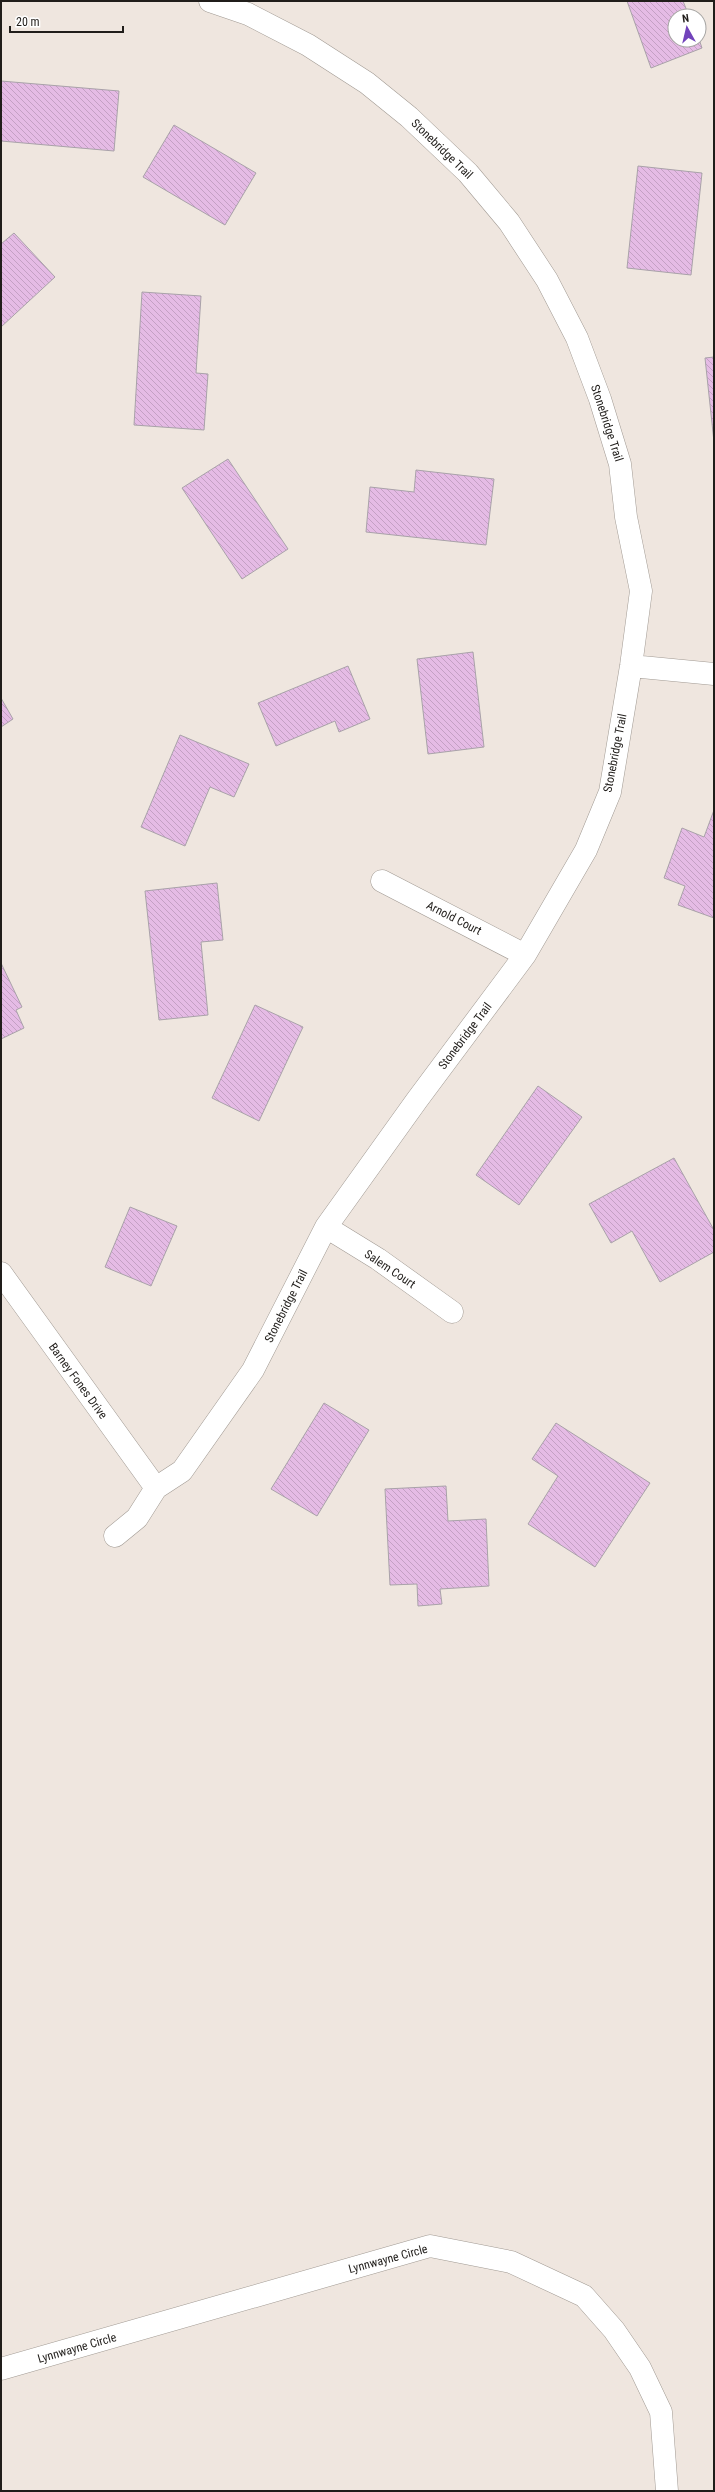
<svg xmlns="http://www.w3.org/2000/svg" width="715" height="2492" viewBox="0 0 715 2492" font-family="'Roboto Condensed',sans-serif">
  <defs>
    <pattern id="building-back-hatch" width="6" height="6" patternUnits="userSpaceOnUse"><rect width="6" height="6" fill="#e5bbe5"/><path d="M-1 5l2 2M0 0l6 6M5-1l2 2" fill="none" stroke="#c4a0c4"/></pattern>
  </defs>
  <rect width="100%" height="100%" fill="#efe6df"/>
  <path fill="url(#building-back-hatch)" stroke="#a9a2a9" d="M 627,1 L 683,1 L 689,16 L 675,16 L 675,40 L 699,39 L 702,48 L 651,68 Z
    M 1,81 L 119,91 L 114,151 L 1,141 Z
    M 174,125 L 256,173 L 225,225 L 143,177 Z
    M 638,166 L 702,173 L 691,275 L 627,268 Z
    M 14,233 L 55,277 L 1,327 L 1,244 Z
    M 142,292 L 201,296 L 196,373 L 208,374 L 204,430 L 134,425 Z
    M 714,357 L 714,442 L 705,358 Z
    M 228,459 L 288,549 L 242,579 L 182,488 Z
    M 416,470 L 494,479 L 486,545 L 366,532 L 370,487 L 414,492 Z
    M 473,652 L 484,747 L 428,754 L 417,659 Z
    M 348,666 L 370,719 L 339,732 L 335,721 L 276,746 L 258,703 Z
    M 1,698 L 13,719 L 1,727 Z
    M 180,735 L 249,764 L 234,797 L 210,787 L 185,846 L 141,827 Z
    M 714,810 L 714,918 L 678,905 L 685,886 L 664,878 L 682,828 L 704,837 Z
    M 217,883 L 223,940 L 201,942 L 208,1015 L 159,1020 L 145,891 Z
    M 1,963 L 22,1007 L 16,1010 L 24,1028 L 1,1039 Z
    M 255,1005 L 303,1027 L 259,1121 L 212,1098 Z
    M 538,1086 L 582,1117 L 519,1205 L 476,1175 Z
    M 674,1158 L 714,1230 L 714,1252 L 660,1282 L 632,1231 L 611,1243 L 589,1204 Z
    M 130,1207 L 177,1226 L 151,1286 L 105,1267 Z
    M 324,1403 L 369,1430 L 317,1516 L 271,1489 Z
    M 556,1423 L 650,1483 L 595,1567 L 528,1524 L 558,1476 L 532,1459 Z
    M 446,1486 L 448,1521 L 486,1519 L 489,1586 L 440,1589 L 442,1604 L 418,1606 L 417,1584 L 390,1585 L 385,1489 Z"/>
  <g fill="none" stroke-linecap="round" stroke-linejoin="round">
    <defs>
      <path id="minor" d="M 631,666 L 714,674
        M 382,881 L 525,955
        M 326,1227 L 378,1259 L 452,1312
        M 1,1273 L 156,1488
        M 115,1536 L 137,1518 L 156,1488 L 182,1471 L 253,1370 L 326,1227 L 417,1100 L 525,955 L 586,850 L 610,792 L 631,666 L 641,591 L 626,517 L 620,464 L 600,399 L 577,338 L 547,280 L 509,222 L 468,173 L 409,117 L 367,83 L 308,45 L 248,14 L 210,1
        M 1,2369 L 430,2246 L 511,2262 L 584,2296 L 614,2330 L 640,2368 L 661,2412 L 667,2491"/>
    </defs>
    <use href="#minor" stroke="#a19a93" stroke-width="23"/>
    <use href="#minor" stroke="#fff" stroke-width="22"/>
  </g>
  <g text-anchor="middle" stroke-width="3.5" stroke-linejoin="round" paint-order="stroke">
    <g font-size="12" fill="#201d1a" stroke="#fff">
      <text transform="translate(442 149) rotate(44)" y="4">Stonebridge Trail</text>
      <text transform="translate(607 423) rotate(72)" y="4">Stonebridge Trail</text>
      <text transform="translate(615 753) rotate(-79)" y="4">Stonebridge Trail</text>
      <text transform="translate(454 918) rotate(27)" y="4">Arnold Court</text>
      <text transform="translate(465 1036) rotate(-53)" y="4">Stonebridge Trail</text>
      <text transform="translate(390 1269) rotate(34)" y="4">Salem Court</text>
      <text transform="translate(286 1306) rotate(-63)" y="4">Stonebridge Trail</text>
      <text transform="translate(78 1381) rotate(54)" y="4">Barney Fones Drive</text>
      <text transform="translate(388 2259) rotate(-15)" y="4">Lynnwayne Circle</text>
      <text transform="translate(77 2348) rotate(-16)" y="4">Lynnwayne Circle</text>
    </g>
  </g>
  <rect width="715" height="2492" fill="none" stroke="#201d1a" stroke-width="4"/>
  <g transform="translate(687 28) rotate(352)"><circle r="19" fill="#ffffff" stroke="#a6a5a3"/>
  <path d="M0-3L7 15L0 10L-7 15Z" fill="#7243bb"/>
  <text y="-6" font-size="11" font-weight="bold" text-anchor="middle" fill="#201d1a">N</text>
  </g>
  <path d="M10 26v6h113v-6" fill="none" stroke="#201d1a" stroke-width="2"/>
  <text x="16" y="26" font-size="12" fill="#201d1a" stroke="#ffffff" stroke-width="3" paint-order="stroke">20 m</text>
</svg>
